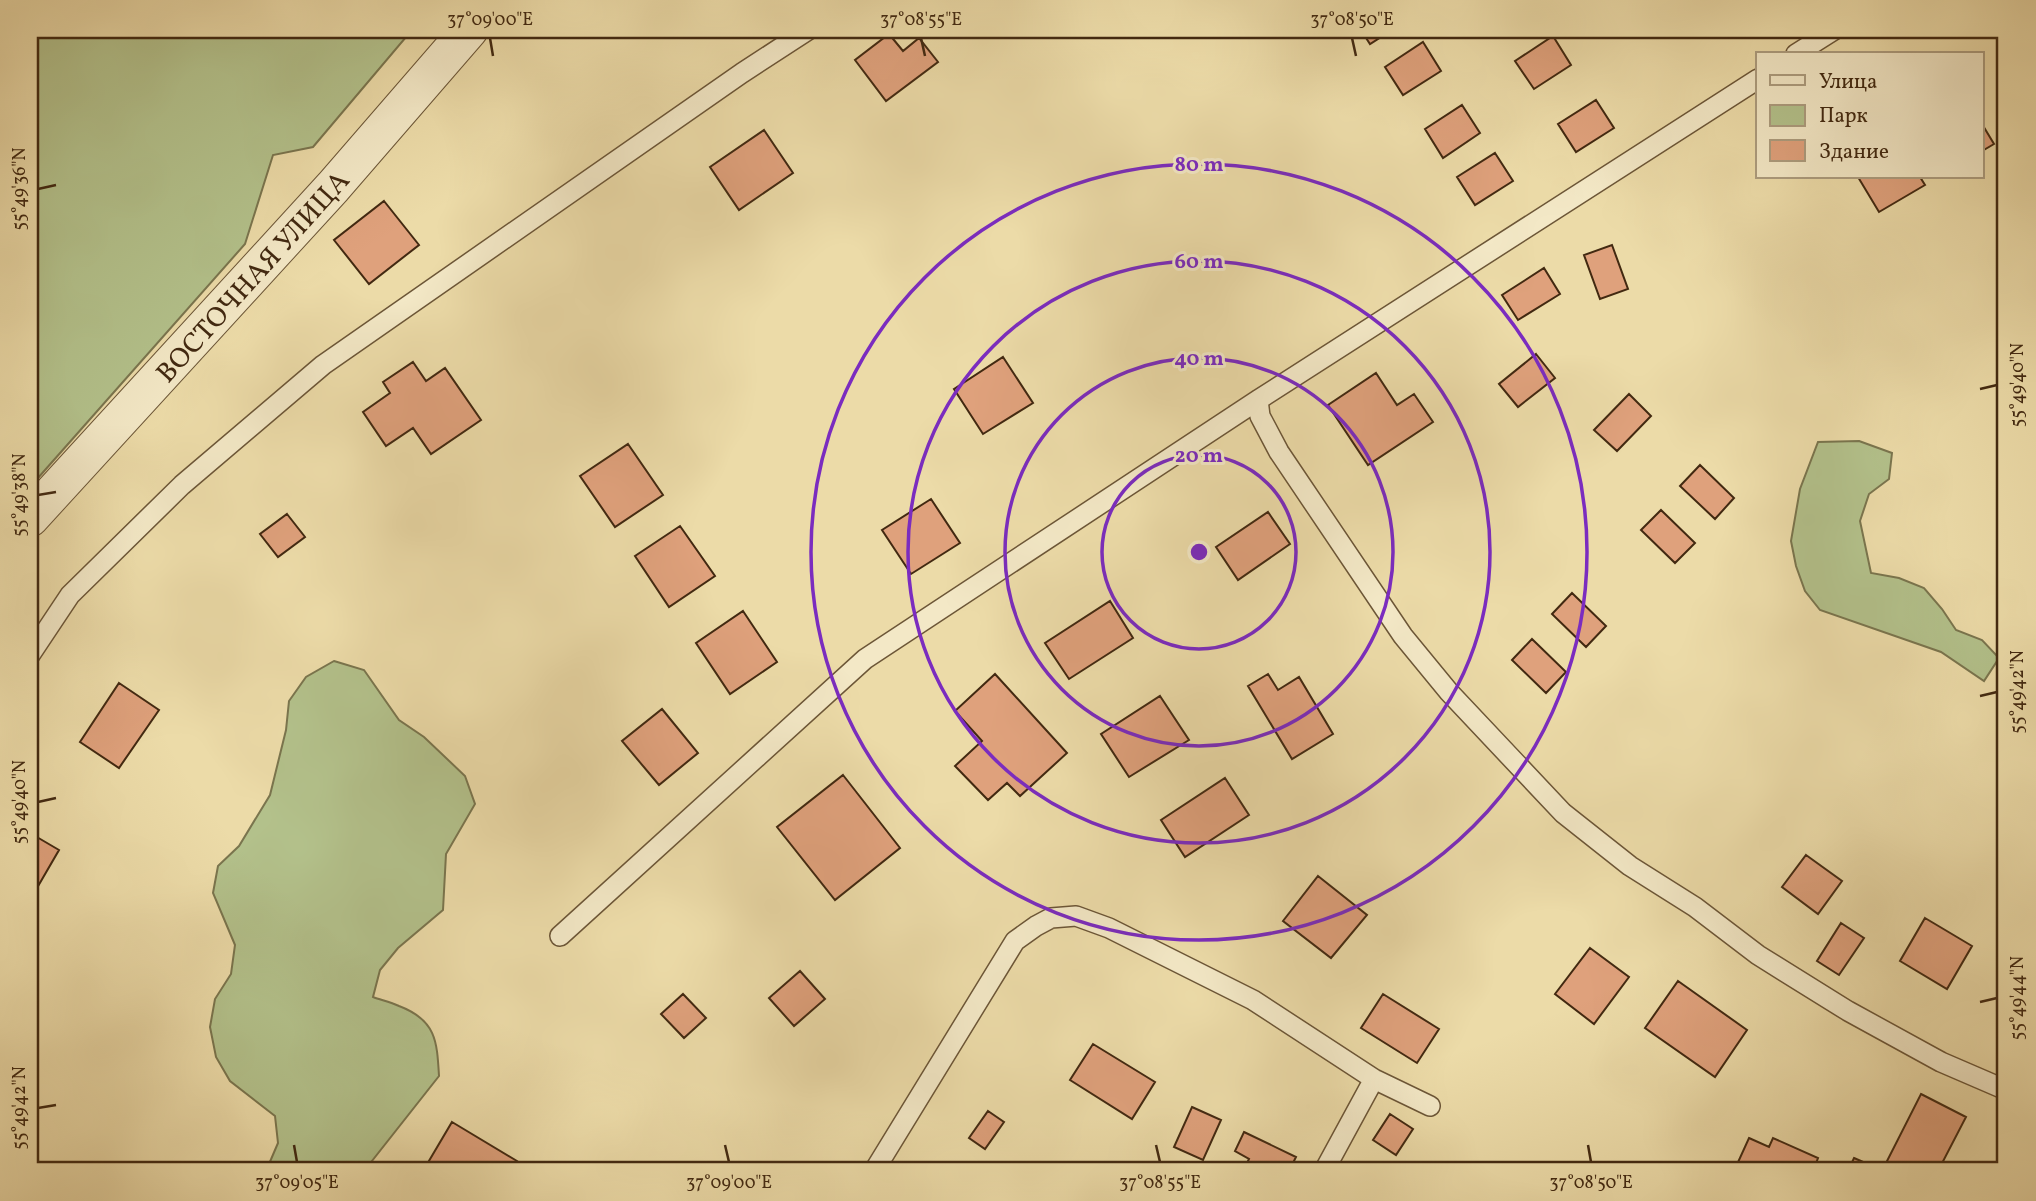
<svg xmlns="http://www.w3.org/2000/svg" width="2036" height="1201" viewBox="0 0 2036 1201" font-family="Vollkorn,serif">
  <rect width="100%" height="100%" fill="#ecdba8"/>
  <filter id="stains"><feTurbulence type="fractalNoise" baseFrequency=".00286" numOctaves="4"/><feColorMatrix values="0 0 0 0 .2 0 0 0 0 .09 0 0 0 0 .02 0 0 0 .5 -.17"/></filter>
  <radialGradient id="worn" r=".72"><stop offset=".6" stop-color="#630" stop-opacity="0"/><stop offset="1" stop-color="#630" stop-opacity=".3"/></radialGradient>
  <path fill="#b3c18b" stroke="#7a754e" stroke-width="2" d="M 30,30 L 412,30 L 313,147 L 273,155 L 245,244 L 30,487 Z
    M 1859,441 L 1892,453 L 1889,479 L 1869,494 L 1860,521 L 1871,573 L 1899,578 L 1924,588 L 1942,609 L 1956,630 L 1982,640 L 1999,658 L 1984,681 L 1941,652 L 1820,610 L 1805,591 L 1796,566 L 1791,541 L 1800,489 L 1818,442 Z
    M 334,661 L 364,670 L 399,720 L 424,737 L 465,776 L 475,804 L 446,854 L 443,910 L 398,948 L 380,970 L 373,997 C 381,1000 390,1002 399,1006 C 436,1020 437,1041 439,1076 L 364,1171 L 266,1171 L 278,1143 L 275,1116 L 230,1081 L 216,1057 L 210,1027 L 215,999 L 231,974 L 235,945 L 213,893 L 218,866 L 239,846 L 270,795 L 286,730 L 289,701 L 306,677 Z"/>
  <path fill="#dfa17c" stroke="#422911" stroke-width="2" d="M 1361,30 L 1392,30 L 1370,44 Z
    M 889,34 L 903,51 L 919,38 L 938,62 L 886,101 L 855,60 Z
    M 1553,36 L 1571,65 L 1534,89 L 1515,61 Z
    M 1423,42 L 1441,71 L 1403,95 L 1385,67 Z
    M 1596,100 L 1614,128 L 1576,152 L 1558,124 Z
    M 1462,105 L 1480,133 L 1443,158 L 1425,129 Z
    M 1982,124 L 1994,144 L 1982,151 Z
    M 764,130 L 793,173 L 739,210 L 710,167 Z
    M 1495,153 L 1513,181 L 1475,205 L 1457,177 Z
    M 1858,177 L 1920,177 L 1925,185 L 1879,212 Z
    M 384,201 L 419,245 L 369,284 L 334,240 Z
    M 1612,245 L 1628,289 L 1600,299 L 1584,255 Z
    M 1544,268 L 1560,294 L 1518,320 L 1502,295 Z
    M 1536,354 L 1555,378 L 1518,407 L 1499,384 Z
    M 1003,357 L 1033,403 L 983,434 L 954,389 Z
    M 413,362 L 426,381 L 445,368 L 481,420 L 431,454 L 413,428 L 386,446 L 363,412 L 390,393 L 383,382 Z
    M 1376,373 L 1397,405 L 1414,394 L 1433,422 L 1368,465 L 1328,405 Z
    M 1629,394 L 1651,416 L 1617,451 L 1594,430 Z
    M 628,444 L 663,495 L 615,527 L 580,476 Z
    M 1700,465 L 1734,498 L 1715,519 L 1680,486 Z
    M 931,499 L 960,543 L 911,574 L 882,530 Z
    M 1661,510 L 1695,543 L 1675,563 L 1641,530 Z
    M 1268,512 L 1290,544 L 1238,580 L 1216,547 Z
    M 287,514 L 305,537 L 278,557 L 260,534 Z
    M 680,526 L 715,576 L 669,607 L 635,556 Z
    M 1572,593 L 1606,626 L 1586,647 L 1552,614 Z
    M 1110,601 L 1133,638 L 1069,679 L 1045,643 Z
    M 743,611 L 777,662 L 730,694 L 696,643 Z
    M 1532,639 L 1566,672 L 1546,693 L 1512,660 Z
    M 995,674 L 1067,753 L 1020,796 L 1007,783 L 988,800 L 955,766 L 982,741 L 955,711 Z
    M 1268,674 L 1278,690 L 1299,677 L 1333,734 L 1292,759 L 1248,686 Z
    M 119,683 L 159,710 L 119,768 L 80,742 Z
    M 1160,696 L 1189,740 L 1129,777 L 1101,734 Z
    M 662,709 L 698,753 L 659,785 L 622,741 Z
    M 843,775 L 900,848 L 835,900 L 777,827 Z
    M 1225,778 L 1249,815 L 1185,857 L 1161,820 Z
    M 30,833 L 59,850 L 30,900 Z
    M 1806,855 L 1842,881 L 1818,914 L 1782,887 Z
    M 1318,876 L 1367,915 L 1331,958 L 1283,921 Z
    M 1925,918 L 1972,946 L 1947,989 L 1900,961 Z
    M 1841,923 L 1864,938 L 1839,975 L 1817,961 Z
    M 1590,948 L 1629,977 L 1594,1024 L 1555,994 Z
    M 800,971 L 825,999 L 794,1026 L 769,998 Z
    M 1678,981 L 1747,1030 L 1715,1077 L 1645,1028 Z
    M 683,994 L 706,1018 L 684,1038 L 661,1014 Z
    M 1383,994 L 1439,1029 L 1417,1063 L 1361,1028 Z
    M 1093,1044 L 1155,1082 L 1132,1119 L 1070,1080 Z
    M 1921,1094 L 1966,1117 L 1938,1171 L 1903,1171 L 1886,1163 Z
    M 1192,1107 L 1221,1120 L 1203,1160 L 1174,1147 Z
    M 988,1111 L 1004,1122 L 985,1149 L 969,1138 Z
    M 1390,1114 L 1413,1129 L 1396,1155 L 1373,1140 Z
    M 452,1122 L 517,1161 L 511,1171 L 423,1171 Z
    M 1244,1132 L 1296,1157 L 1289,1171 L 1243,1171 L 1249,1159 L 1235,1151 Z
    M 1749,1138 L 1769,1147 L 1773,1138 L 1818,1158 L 1813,1171 L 1734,1171 Z
    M 1854,1158 L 1884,1171 L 1848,1171 Z"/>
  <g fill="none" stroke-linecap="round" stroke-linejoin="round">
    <defs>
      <path id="lane" d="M 1796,54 L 1834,30
        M 1258,400 L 1260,416 L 1279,452 L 1403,636 L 1449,692 L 1563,813 L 1630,866 L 1695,907 L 1758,955 L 1848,1011 L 1941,1062 L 2006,1090
        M 30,655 L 70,595 L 182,485 L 323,365 L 742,73 L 808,30
        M 560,936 L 865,659 L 1258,400 L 1758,79
        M 874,1171 L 1015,941 L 1036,926 L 1051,918 L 1076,916 L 1109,928 L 1253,1000 L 1374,1079 L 1430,1106
        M 1324,1171 L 1374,1079"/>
      <path id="street" d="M 30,518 L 333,187 L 469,30"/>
    </defs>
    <use href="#lane" stroke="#6c5637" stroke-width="22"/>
    <use href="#street" stroke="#6c5637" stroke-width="39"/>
    <use href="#lane" stroke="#f3e8c6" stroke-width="19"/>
    <use href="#street" stroke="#f3e8c6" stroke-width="37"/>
  </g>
  <path fill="none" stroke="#422911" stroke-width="2.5" d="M 490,38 L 493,56M 921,38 L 925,56M 1352,38 L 1356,56M 38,189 L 56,185M 1980,389 L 1997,385M 38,495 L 56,492M 1980,696 L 1997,692M 38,802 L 56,798M 1980,1002 L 1997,998M 38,1108 L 56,1105M 294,1145 L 297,1162M 725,1145 L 729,1162M 1156,1145 L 1160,1162M 1588,1145 L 1591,1162"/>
  <g fill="none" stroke="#7b2cbf" stroke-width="3.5">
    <circle cx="1199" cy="552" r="97"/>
    <circle cx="1199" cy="552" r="194"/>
    <circle cx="1199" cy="552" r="291"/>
    <circle cx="1199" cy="552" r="388"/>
  </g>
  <g text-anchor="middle" stroke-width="6" stroke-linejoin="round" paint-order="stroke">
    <g font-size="28" fill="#422911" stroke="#f3e8c6">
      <text transform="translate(252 276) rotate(-48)" y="10">ВОСТОЧНАЯ УЛИЦА</text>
    </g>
  </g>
  <circle cx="1199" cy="552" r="10" fill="#7b2cbf" stroke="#f3e8c6" stroke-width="3.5"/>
  <g font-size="21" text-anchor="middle" font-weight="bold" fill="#7b2cbf" stroke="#f3e8c6" stroke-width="6" stroke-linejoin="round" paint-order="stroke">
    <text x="1199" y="171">80 m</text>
    <text x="1199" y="268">60 m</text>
    <text x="1199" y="365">40 m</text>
    <text x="1199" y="462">20 m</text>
  </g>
  <rect width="2036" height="1201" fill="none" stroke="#ecdba8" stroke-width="77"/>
  <rect x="1756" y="52" width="228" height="126" fill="#f3e8c6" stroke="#ac9c7e" stroke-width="2"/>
  <rect x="1770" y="75" width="35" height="10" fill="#f3e8c6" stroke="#ac9c7e" stroke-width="2"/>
  <text x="1819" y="88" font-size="21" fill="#422911">Улица</text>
  <rect x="1770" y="105" width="35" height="21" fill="#b3c18b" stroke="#ac9c7e" stroke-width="2"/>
  <text x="1819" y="122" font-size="21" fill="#422911">Парк</text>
  <rect x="1770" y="140" width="35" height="21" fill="#dfa17c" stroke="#ac9c7e" stroke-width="2"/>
  <text x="1819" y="158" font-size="21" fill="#422911">Здание</text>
  <rect x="38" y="38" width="1959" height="1124" fill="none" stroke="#422911" stroke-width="2.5"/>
  <g font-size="18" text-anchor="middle" fill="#422911">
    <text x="490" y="25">37°09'00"E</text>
    <text x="921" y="25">37°08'55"E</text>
    <text x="1352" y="25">37°08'50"E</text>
    <text transform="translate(19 189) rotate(-90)" y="6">55°49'36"N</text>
    <text transform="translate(2017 385) rotate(-90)" y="6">55°49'40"N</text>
    <text transform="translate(19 495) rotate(-90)" y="6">55°49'38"N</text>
    <text transform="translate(2017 692) rotate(-90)" y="6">55°49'42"N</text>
    <text transform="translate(19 802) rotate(-90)" y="6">55°49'40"N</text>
    <text transform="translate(2017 998) rotate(-90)" y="6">55°49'44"N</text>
    <text transform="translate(19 1108) rotate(-90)" y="6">55°49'42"N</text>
    <text x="297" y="1188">37°09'05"E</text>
    <text x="729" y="1188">37°09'00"E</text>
    <text x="1160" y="1188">37°08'55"E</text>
    <text x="1591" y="1188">37°08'50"E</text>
  </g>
  <rect width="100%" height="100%" filter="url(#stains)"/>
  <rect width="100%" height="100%" fill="url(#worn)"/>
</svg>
